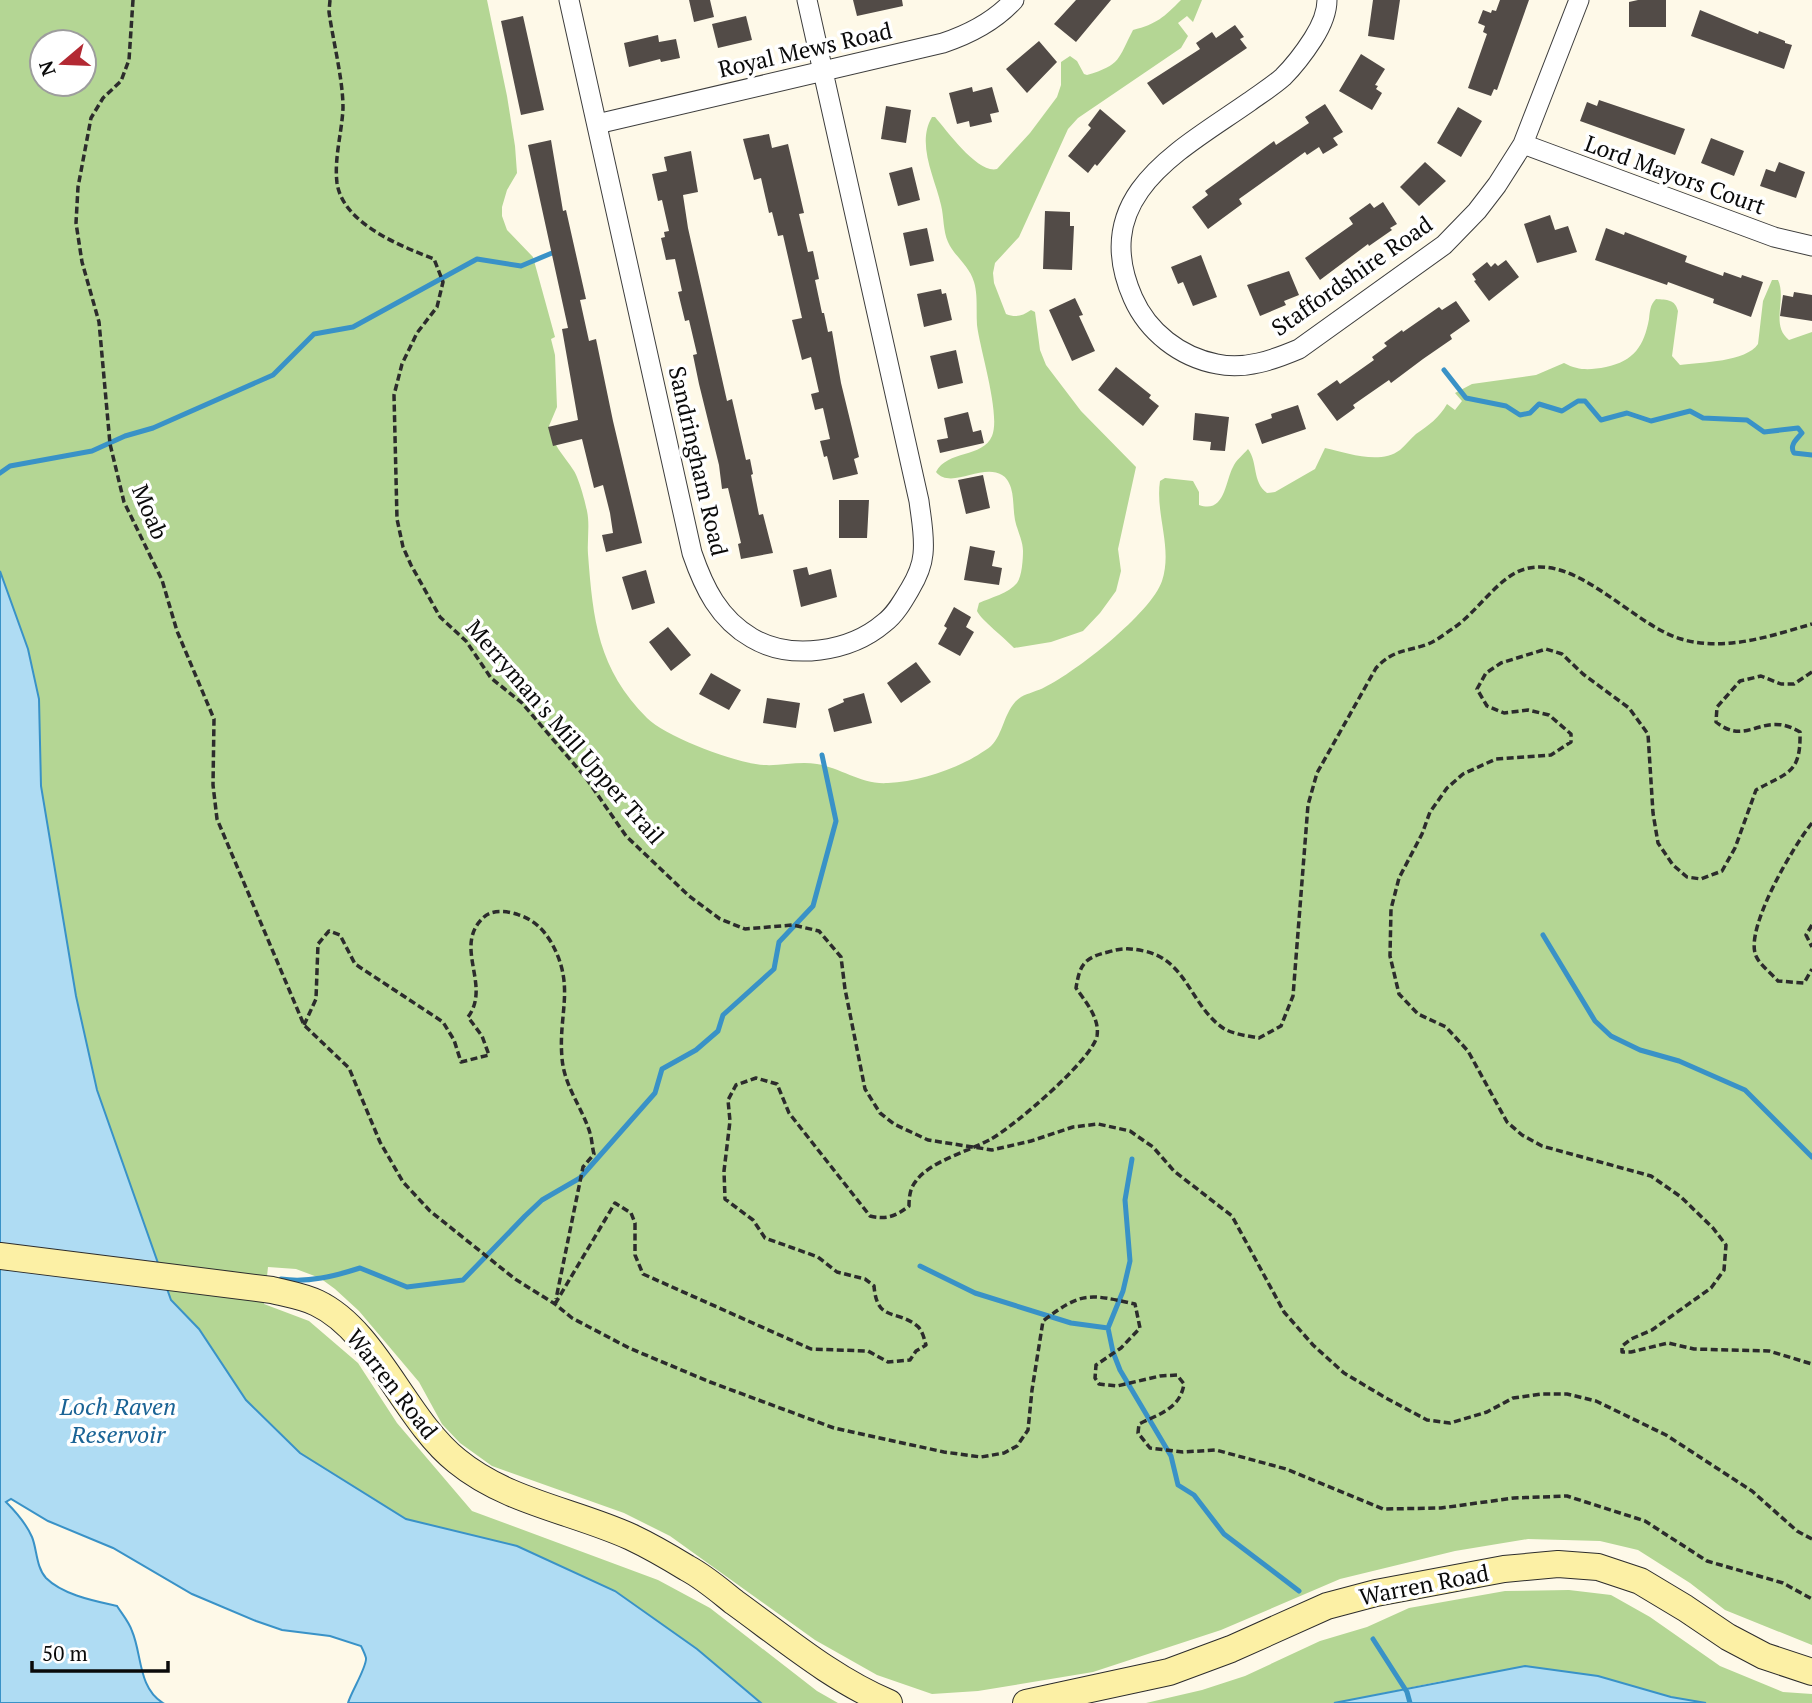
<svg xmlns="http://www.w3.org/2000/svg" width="1812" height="1703" viewBox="0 0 1812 1703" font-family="'PT Serif',serif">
  <rect width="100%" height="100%" fill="#fef9e8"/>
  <path fill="#b4d694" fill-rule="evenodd" d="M 0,0 L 487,0 L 507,96 L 515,146 L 517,173 L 507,190 L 502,207 L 502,216 L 507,230 L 533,257 L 555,337 L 551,339 L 555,355 L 557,407 L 549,426 C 552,445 564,455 574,471 C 579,479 585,501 587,511 C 590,525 587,540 588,554 C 593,620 598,669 647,718 C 666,737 738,764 764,765 C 782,766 799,761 817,764 C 841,768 862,785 888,783 C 917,782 953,770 978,755 C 982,752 988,749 991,746 C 1004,734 1004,708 1021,697 C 1028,693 1038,691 1045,687 C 1076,672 1151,613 1162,581 C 1173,548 1155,514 1160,481 L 1165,478 L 1193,481 L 1199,492 L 1199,505 C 1225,514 1225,482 1233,467 C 1236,460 1243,455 1248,449 C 1258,462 1252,482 1267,493 L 1275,492 L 1315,469 L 1325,448 C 1347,453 1380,465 1400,450 C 1406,445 1410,439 1416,434 C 1429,425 1439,418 1447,404 L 1455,410 L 1462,401 L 1455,393 L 1472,384 L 1536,375 L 1564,363 C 1579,371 1590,370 1606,367 C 1634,361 1644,346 1649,319 C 1650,311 1650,305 1656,299 C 1667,300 1675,299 1678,311 L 1672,356 L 1680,365 C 1702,362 1746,362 1758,344 L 1763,301 L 1772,280 L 1778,280 C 1787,299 1770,325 1789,340 L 1812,332 L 1812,1645 L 1725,1610 L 1690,1583 L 1638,1550 L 1600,1541 L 1528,1539 L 1455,1551 L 1340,1579 L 1221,1630 L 1093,1672 L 978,1691 L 932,1694 L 877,1675 L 815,1640 L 670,1536 L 624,1513 L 492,1466 L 460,1443 L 442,1424 L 419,1382 L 359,1311 L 335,1289 L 320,1278 L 296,1269 L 268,1267 L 264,1304 L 309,1321 L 358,1363 L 397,1423 L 472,1511 L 658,1580 L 710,1608 L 817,1691 L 838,1703 L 761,1703 L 697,1649 L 517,1546 L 406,1519 L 300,1453 L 246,1400 L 199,1329 L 171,1300 L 97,1090 L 76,996 L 41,786 L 39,699 L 28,649 L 0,571 ZM 42,42 L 84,42 L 84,84 L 42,84 Z
    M 1181,0 L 1202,0 L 1193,22 L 1187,16 L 1178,23 L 1188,36 L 1181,48 L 1078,118 L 1068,129 L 1019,237 L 995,263 L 993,273 L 994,283 L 1006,314 C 1016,318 1022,316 1031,310 L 1035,312 L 1040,350 L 1046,365 L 1081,411 L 1136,467 L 1118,549 L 1121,571 L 1116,591 L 1100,613 L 1083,631 L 1051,642 L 1014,648 C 1005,638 981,620 977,611 L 979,603 C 990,598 1009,593 1017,583 C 1022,576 1023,559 1023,551 C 1023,541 1017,530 1015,520 C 1013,509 1014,498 1011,488 C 1009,482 1006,477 1002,475 C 982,463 951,490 936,472 C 947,450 983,458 992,436 C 1001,415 980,350 977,325 C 976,311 978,295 974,282 C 969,265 954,256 948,242 C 943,231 944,217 941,205 C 935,178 916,144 932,117 L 935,117 C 948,132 978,174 997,169 L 1030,133 L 1057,97 L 1061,85 L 1061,62 L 1070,56 L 1077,61 L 1084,74 L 1087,75 C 1121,65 1118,59 1133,30 C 1157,24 1164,17 1181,0 Z
    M 1569,1590 L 1611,1595 L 1650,1617 L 1720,1666 L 1783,1692 L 1812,1694 L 1812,1703 L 1706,1703 L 1671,1697 L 1447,1680 L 1334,1703 L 1146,1703 L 1202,1690 L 1245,1676 L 1320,1641 L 1367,1627 L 1409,1608 L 1505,1591 Z"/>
  <path fill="#afdcf3" stroke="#3992c7" stroke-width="2" d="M 0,571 L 28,649 L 39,699 L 41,786 L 76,996 L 97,1090 L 171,1300 L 199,1329 L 246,1400 L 300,1453 L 406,1519 L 517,1546 L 615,1591 L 697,1649 L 761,1703 L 348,1703 C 351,1692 367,1667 366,1658 C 365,1654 363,1650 361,1646 L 330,1636 L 282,1630 L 256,1621 L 192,1594 L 113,1548 L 48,1521 L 11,1499 L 6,1502 C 16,1512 26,1523 32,1537 C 37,1549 36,1567 46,1578 C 63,1595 95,1601 117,1606 C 122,1614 129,1622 132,1631 C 142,1654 138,1688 163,1703 L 0,1703 Z
    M 1525,1666 L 1598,1676 L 1671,1697 L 1706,1703 L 1334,1703 Z"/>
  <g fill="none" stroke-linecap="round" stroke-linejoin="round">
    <path stroke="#3992c7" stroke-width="5" d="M 1444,370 L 1466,398 L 1506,406 L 1520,415 L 1530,413 L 1539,404 L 1562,411 L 1578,401 L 1585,401 L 1601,420 L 1627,413 L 1651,421 L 1690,411 L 1703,418 L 1747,420 L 1764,432 L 1798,428 L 1802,433 C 1797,439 1789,445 1794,453 L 1812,455
      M 0,473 L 10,466 L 92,451 L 125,436 L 153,428 L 273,375 L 314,334 L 353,327 L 477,259 L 521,266 L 552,253
      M 1543,935 L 1595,1021 L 1611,1036 L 1640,1050 L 1679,1061 L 1745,1090 L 1812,1157
      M 1132,1159 L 1125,1200 L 1130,1261 L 1123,1291 L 1108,1328 L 1113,1352 L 1120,1370 L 1171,1456 L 1178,1485 L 1194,1495 L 1224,1534 L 1299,1591
      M 920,1266 L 975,1293 L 1071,1323 L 1108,1328
      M 281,1279 C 308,1283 335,1276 360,1268 L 407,1287 L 463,1280 L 525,1216 L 542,1200 L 580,1178 L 655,1093 L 662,1069 L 696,1050 L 718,1031 L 723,1015 L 774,969 L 779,942 L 813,906 L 836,821 L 822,755
      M 1373,1639 L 1407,1692 L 1410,1703"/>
  </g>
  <path fill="#524b47" d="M 689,0 L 710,0 L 714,17 L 694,22 Z
    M 853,0 L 902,0 L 903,6 L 857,16 Z
    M 1076,0 L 1111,0 L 1076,42 L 1054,24 Z
    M 1373,0 L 1400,0 L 1394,40 L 1368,36 Z
    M 1500,0 L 1529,0 L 1497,90 L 1494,89 L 1491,96 L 1468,88 L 1487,34 L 1483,32 L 1485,26 L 1478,23 L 1483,10 L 1491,13 L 1492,10 L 1496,11 Z
    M 1638,0 L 1666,0 L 1666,27 L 1629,27 L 1629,2 Z
    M 1700,10 L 1758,34 L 1759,31 L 1785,41 L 1785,43 L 1792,45 L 1784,69 L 1691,36 Z
    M 523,16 L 544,110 L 521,115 L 501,21 Z
    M 746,16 L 752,40 L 718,48 L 712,24 Z
    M 1235,25 L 1244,37 L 1240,39 L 1247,48 L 1163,105 L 1147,83 L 1200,49 L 1196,43 L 1212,32 L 1216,38 Z
    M 658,35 L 659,42 L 676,39 L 680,58 L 661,62 L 660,59 L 629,67 L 624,43 Z
    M 1039,41 L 1057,62 L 1027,93 L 1006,69 Z
    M 1361,54 L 1385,69 L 1375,85 L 1378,86 L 1376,89 L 1382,93 L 1372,110 L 1339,91 Z
    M 972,87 L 973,92 L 992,87 L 999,112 L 990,114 L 992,122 L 970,127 L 969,121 L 957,124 L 949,93 Z
    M 1599,100 L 1685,129 L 1675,155 L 1580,121 L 1587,102 L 1597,106 Z
    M 1325,104 L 1343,132 L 1333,138 L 1338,145 L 1323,154 L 1319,147 L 1307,155 L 1305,152 L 1239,199 L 1242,204 L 1208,229 L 1192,207 L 1208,195 L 1205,191 L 1274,141 L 1276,145 L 1309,123 L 1305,117 Z
    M 886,106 L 911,110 L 906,143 L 881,139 Z
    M 1458,107 L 1482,121 L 1461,157 L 1437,143 Z
    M 1100,109 L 1126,131 L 1097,166 L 1095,164 L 1088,173 L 1068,156 L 1091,128 L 1088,125 Z
    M 769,134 L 772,148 L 788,144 L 804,213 L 799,214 L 808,252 L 813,251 L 819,279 L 815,280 L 822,313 L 824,313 L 828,332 L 832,331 L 841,383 L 859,457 L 854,459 L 858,474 L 833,480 L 827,456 L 824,457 L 820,441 L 830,439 L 823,408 L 815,410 L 811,394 L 819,392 L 811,357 L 802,360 L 792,320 L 802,318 L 783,235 L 778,236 L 772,212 L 769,213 L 761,178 L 754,180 L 743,139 Z
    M 1711,138 L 1744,151 L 1734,176 L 1701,163 Z
    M 551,140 L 563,211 L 566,210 L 586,299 L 580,300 L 589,341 L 596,339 L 613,421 L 642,543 L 606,552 L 602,535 L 613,533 L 610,513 L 603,485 L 594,488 L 582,439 L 553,446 L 548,427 L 578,420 L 562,329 L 568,328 L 528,145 Z
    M 691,151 L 698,192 L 683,195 L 688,228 L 727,401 L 732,399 L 746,460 L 750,459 L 753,474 L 751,475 L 759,515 L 763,514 L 773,553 L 741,559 L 738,544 L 741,543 L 728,488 L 722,489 L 719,465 L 699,384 L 693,355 L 697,354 L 689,320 L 685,321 L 678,292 L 682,291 L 675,259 L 666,260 L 661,238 L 665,237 L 664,232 L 669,231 L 662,200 L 658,201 L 652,174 L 667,171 L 664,157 Z
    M 1425,162 L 1446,181 L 1419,206 L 1400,187 Z
    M 1779,162 L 1805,172 L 1796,198 L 1760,186 L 1766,169 L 1775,172 Z
    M 912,167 L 920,200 L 898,206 L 889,173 Z
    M 1383,202 L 1397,224 L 1390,228 L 1392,230 L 1369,246 L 1368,244 L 1320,280 L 1305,258 L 1353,224 L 1349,218 L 1370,203 L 1374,208 Z
    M 1045,211 L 1070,212 L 1070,226 L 1074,226 L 1072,270 L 1043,269 Z
    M 1550,215 L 1555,230 L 1568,226 L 1577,252 L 1537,263 L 1524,224 Z
    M 927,228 L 934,261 L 910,266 L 903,233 Z
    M 1606,228 L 1624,235 L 1625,232 L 1687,256 L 1685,262 L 1723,276 L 1724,272 L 1741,278 L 1742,275 L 1763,282 L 1751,317 L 1713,303 L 1714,299 L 1668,282 L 1667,285 L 1595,260 Z
    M 1201,255 L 1217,297 L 1193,306 L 1183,282 L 1178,284 L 1171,267 Z
    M 1506,260 L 1519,277 L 1489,301 L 1474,281 L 1476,280 L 1472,274 L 1487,262 L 1491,267 L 1495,263 L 1498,266 Z
    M 1289,271 L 1299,295 L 1284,301 L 1286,305 L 1260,316 L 1247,285 Z
    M 941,289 L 942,294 L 946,293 L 952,320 L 924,327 L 917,294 Z
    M 1794,292 L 1812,295 L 1812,321 L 1780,316 L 1783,295 L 1793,297 Z
    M 1075,298 L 1083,315 L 1079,316 L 1095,351 L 1072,361 L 1049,310 Z
    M 1456,301 L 1470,321 L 1450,335 L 1452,339 L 1423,359 L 1391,383 L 1389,380 L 1353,405 L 1355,408 L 1337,421 L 1317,394 L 1337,380 L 1340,384 L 1374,360 L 1372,357 L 1387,346 L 1384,343 L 1402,330 L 1403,332 L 1439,307 L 1442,310 Z
    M 956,350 L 963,383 L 938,389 L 930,356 Z
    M 1116,367 L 1151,395 L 1149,398 L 1159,406 L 1143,426 L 1098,390 Z
    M 1298,405 L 1306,429 L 1262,444 L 1255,424 L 1272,418 L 1271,414 Z
    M 968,412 L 973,432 L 981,430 L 984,443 L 940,453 L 937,440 L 948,438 L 944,418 Z
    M 1195,413 L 1229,417 L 1225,451 L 1210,450 L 1211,442 L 1193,440 Z
    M 983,475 L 990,508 L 966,514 L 958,480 Z
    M 839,500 L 869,500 L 867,538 L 839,538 Z
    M 970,546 L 995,551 L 992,566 L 1002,568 L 999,585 L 964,580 Z
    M 807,567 L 809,575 L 831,569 L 837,597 L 801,607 L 793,570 Z
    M 646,570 L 655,603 L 632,610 L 622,577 Z
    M 954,607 L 971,617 L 966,627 L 974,632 L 960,656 L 938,644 L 947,628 L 944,626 Z
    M 668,627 L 691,655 L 671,671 L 649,642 Z
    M 916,662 L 931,682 L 901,703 L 887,683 Z
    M 711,673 L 741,690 L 729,710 L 699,694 Z
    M 864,693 L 872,723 L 834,732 L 828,709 L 844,702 L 843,699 Z
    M 767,698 L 800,703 L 796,728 L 763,723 Z"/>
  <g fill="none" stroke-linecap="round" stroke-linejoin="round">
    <defs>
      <path id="street" d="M 569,0 L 692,553 C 704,588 719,619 752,638 C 791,661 850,652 884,623 C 895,615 903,601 910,589 C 916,579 922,566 923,554 C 925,536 921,518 919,501 L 807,0
        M 1327,0 C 1327,14 1320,28 1313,39 C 1304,53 1295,65 1283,77 C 1273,86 1260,94 1249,102 C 1179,151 1088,196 1133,298 C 1148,332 1180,357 1217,364 C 1245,370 1273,360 1299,349 L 1444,245 L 1477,211 L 1497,185 L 1523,144 L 1579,0
        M 597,124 L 943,43 C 970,34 994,22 1014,0
        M 1523,144 L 1774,237 L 1812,246"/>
      <path id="secondary" d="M 0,1256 L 272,1290 C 287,1294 303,1296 317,1303 C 376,1331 405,1420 457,1461 C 507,1502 574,1511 631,1537 C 650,1546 669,1557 687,1568 C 704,1577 719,1590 734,1602 C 784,1638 832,1679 889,1703
        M 1026,1703 L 1169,1672 L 1231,1649 L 1327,1606 L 1376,1593 L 1504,1569 L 1558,1564 L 1598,1567 L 1640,1581 L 1685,1608 L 1728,1637 L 1764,1656 L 1812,1672"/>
    </defs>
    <use href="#street" stroke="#3d3d3d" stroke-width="21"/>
    <use href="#secondary" stroke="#2c2c2c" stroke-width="28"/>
    <path stroke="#2c2c2c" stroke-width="3.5" stroke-dasharray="7 3.5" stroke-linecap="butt" d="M 133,0 L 129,60 L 121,81 L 103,98 L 91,118 L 78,187 L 76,223 L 82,262 L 99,322 L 110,444 L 124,502 L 162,580 L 177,631 L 214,719 L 213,785 L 217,819 L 304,1025 L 349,1068 L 380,1142 L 403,1182 L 430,1211 L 515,1279 L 555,1304 L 572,1318 L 629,1348 L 710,1382 L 834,1428 L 944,1452 L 981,1457 L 1004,1453 L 1017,1446 L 1028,1430 L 1032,1390 L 1043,1321 C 1082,1291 1089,1294 1135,1304 L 1140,1328 L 1121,1348 L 1096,1365 L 1095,1378 L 1099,1384 L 1117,1386 L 1160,1376 L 1177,1375 L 1184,1384 C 1180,1409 1159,1414 1139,1424 L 1138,1433 L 1150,1448 L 1183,1452 L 1216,1450 L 1286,1469 L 1383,1509 L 1441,1508 L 1514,1498 L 1567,1496 L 1645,1521 L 1707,1561 L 1783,1583 L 1812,1599
      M 330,0 L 329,12 C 333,41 343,79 343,108 C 342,132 334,158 337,183 C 343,224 401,246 434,259 L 443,282 L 437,307 L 417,333 L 402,364 L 394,395 L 397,519 L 403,547 L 411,565 L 440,617 L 466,641 L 491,678 L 522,703 L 586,778 L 626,836 L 689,896 L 720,919 L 745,929 L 793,925 L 819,931 L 841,957 L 845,989 L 865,1089 L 880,1113 L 894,1124 L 928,1140 L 992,1150 L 1031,1141 L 1073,1127 L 1098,1124 L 1130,1131 L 1153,1147 L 1174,1171 L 1232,1216 L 1284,1312 L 1313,1345 L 1344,1373 L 1386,1398 L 1427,1420 L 1450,1423 L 1487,1412 L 1513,1398 L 1541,1394 L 1567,1394 L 1596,1401 L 1666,1435 L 1752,1491 L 1797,1531 L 1812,1539
      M 1812,672 L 1794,684 L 1781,684 L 1761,676 L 1740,681 L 1717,707 L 1716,722 C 1748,748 1762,709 1800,732 C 1801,774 1788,772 1756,790 L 1735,848 L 1722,871 L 1701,879 L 1687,877 L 1673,865 L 1658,843 L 1653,813 L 1648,734 L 1629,708 L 1583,674 L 1562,654 L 1546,649 L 1501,663 L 1486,673 L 1477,689 L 1487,706 L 1504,713 L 1528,710 L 1549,715 L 1571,734 L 1571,742 L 1551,755 L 1496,759 L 1463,774 L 1447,788 L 1430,812 L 1422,834 L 1399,878 L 1391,909 L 1390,956 L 1399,994 L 1418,1014 L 1446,1027 L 1468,1051 L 1507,1122 L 1522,1135 L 1542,1146 L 1651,1176 L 1681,1197 L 1713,1228 L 1726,1245 L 1724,1270 L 1711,1288 L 1652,1330 L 1631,1339 L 1622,1346 L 1622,1352 L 1631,1352 L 1668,1343 L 1694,1349 L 1769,1351 L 1812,1364
      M 1812,823 C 1794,845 1744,929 1756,956 C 1760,965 1771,973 1778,981 L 1804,983 L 1812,969
      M 1812,925 L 1806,935 L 1812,947
      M 304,1025 L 316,999 L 318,944 L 329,931 L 340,935 L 355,964 L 443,1022 L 454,1040 L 461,1062 L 489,1055 L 482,1036 L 468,1017 C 492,985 452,946 484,917 C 492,909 509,911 519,915 C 534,920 543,929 551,942 C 576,986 558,1013 562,1058 C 564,1086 582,1107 590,1133 C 592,1139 592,1147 594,1154 L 583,1167 L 556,1299
      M 555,1304 L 615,1203 L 631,1213 L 635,1223 L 635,1255 L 643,1274 L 811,1349 L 868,1351 L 888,1362 L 910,1360 L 916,1351 L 926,1345 C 924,1338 922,1329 916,1325 C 895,1309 877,1322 874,1286 L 865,1279 L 837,1272 L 818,1257 L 765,1238 L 753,1220 L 725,1199 L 724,1171 L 730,1121 L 728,1100 L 736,1085 L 756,1078 L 777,1084 L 789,1113 L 870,1216 C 887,1220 896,1216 909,1206 C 909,1197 910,1188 916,1181 C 930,1161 970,1151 991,1139 C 1013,1127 1092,1060 1097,1036 C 1100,1018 1085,1001 1076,988 C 1080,964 1084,958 1108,952 C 1122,948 1130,948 1144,951 C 1187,960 1190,1005 1223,1028 C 1232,1034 1248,1036 1259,1038 L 1281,1026 L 1293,996 L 1308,805 L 1317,773 L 1376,668 C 1394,649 1406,652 1428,644 C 1438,640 1447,632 1455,627 C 1478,611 1499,576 1525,569 C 1577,554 1633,625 1681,639 C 1724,652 1771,636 1812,624"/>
    <use href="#street" stroke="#fff" stroke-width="19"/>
    <use href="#secondary" stroke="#fcf0a5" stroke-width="26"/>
  </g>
  <g text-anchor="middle" stroke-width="7" stroke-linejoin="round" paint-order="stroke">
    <g font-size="23" fill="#0a0a0a" stroke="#fff">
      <text transform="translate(805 50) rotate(-13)" y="8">Royal Mews Road</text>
      <text transform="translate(1675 175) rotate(20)" y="8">Lord Mayors Court</text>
      <text transform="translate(1352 276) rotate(-35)" y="8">Staffordshire Road</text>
      <text transform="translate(698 461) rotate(77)" y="8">Sandringham Road</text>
      <text transform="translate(150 512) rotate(67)" y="8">Moab</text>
      <text transform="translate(565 732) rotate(49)" y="8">Merryman's Mill Upper Trail</text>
      <text transform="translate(392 1384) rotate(52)" y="8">Warren Road</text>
      <text transform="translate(1424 1585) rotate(-11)" y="8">Warren Road</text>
    </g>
    <g font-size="24" font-style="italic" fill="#1a6395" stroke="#fff">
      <text x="118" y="1415">Loch Raven<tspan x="118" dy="28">Reservoir</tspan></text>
    </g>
  </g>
  <g transform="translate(63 63) rotate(251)"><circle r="33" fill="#ffffff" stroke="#9d9d9d" stroke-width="2"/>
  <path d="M0-5L12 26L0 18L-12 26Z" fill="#b32933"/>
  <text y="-10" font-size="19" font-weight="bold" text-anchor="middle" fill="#0a0a0a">N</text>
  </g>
  <path d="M32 1661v10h136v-10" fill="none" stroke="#0a0a0a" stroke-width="3.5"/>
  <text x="42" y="1661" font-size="21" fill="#0a0a0a" stroke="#ffffff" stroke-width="5" paint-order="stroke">50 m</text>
</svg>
